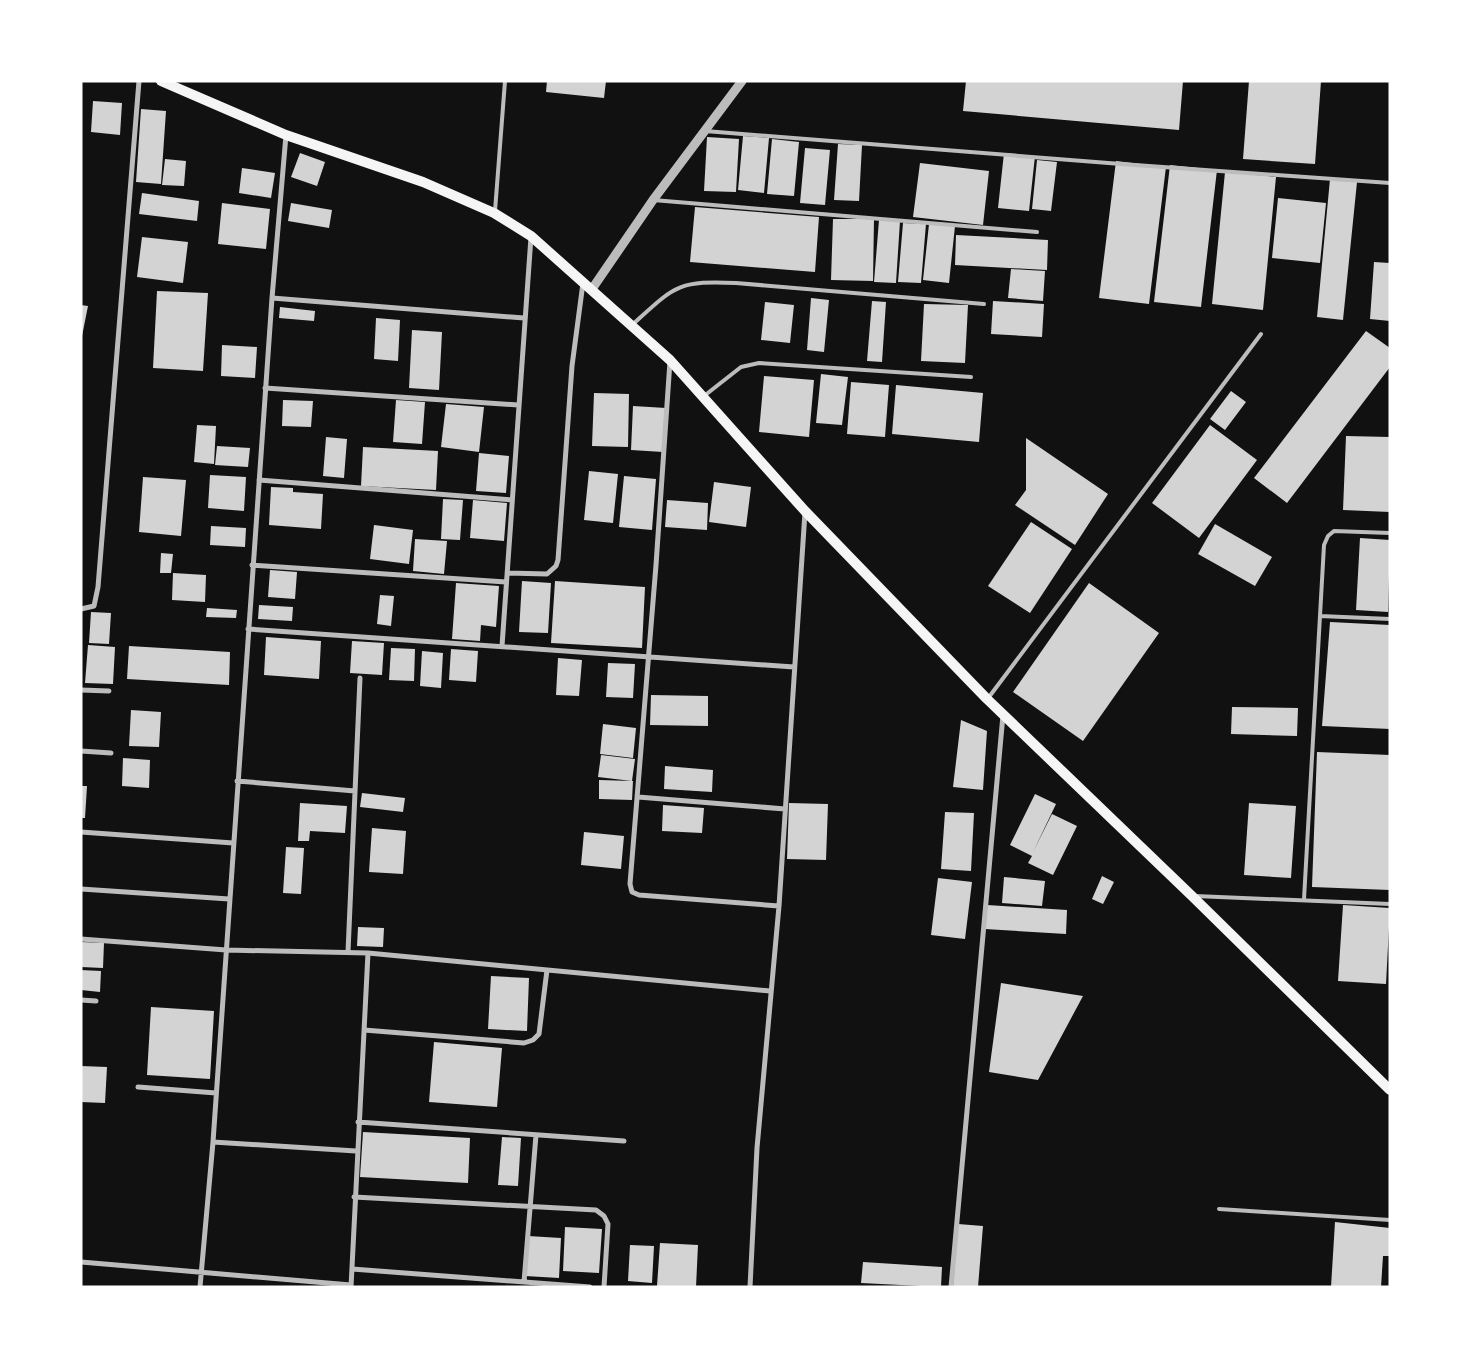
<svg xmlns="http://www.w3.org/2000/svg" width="1471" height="1368" viewBox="0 0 1471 1368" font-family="'Source Sans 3',sans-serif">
  <rect width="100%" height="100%" fill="#111"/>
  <path fill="#d3d3d3" d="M 547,81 L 606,81 L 604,98 L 546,92 Z
    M 966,81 L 1183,81 L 1179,130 L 963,111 Z
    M 1249,81 L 1321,81 L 1315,164 L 1243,159 Z
    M 93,101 L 122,103 L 120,135 L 91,132 Z
    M 141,109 L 166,111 L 161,184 L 136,182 Z
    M 743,136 L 769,138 L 764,193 L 738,190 Z
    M 707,137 L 739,139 L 736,192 L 704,191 Z
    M 772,139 L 799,142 L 794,196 L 767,194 Z
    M 838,144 L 862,145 L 859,201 L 834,200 Z
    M 805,148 L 830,150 L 825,205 L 800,203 Z
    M 300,153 L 325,162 L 317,186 L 291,177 Z
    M 1004,153 L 1035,156 L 1029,211 L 998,208 Z
    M 165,159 L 186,161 L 184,186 L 162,185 Z
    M 1037,160 L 1057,162 L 1051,211 L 1032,209 Z
    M 1116,161 L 1166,167 L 1149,304 L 1099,298 Z
    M 920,163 L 989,171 L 983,225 L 913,217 Z
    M 1170,165 L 1217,170 L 1201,307 L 1154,302 Z
    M 242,168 L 275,173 L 271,198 L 239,193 Z
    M 1225,172 L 1276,177 L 1263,310 L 1212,304 Z
    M 1330,179 L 1357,182 L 1343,320 L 1317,317 Z
    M 142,193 L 199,201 L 197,221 L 139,214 Z
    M 1278,198 L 1326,203 L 1320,263 L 1272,258 Z
    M 222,203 L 270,209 L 266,249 L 218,244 Z
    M 291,203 L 332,210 L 329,228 L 288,221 Z
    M 695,207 L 819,217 L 815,272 L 690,262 Z
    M 833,219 L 874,219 L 873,281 L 831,280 Z
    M 879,220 L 900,221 L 896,283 L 874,282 Z
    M 903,223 L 926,224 L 921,283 L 898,282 Z
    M 929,224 L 955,226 L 949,283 L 923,280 Z
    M 956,235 L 1048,240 L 1047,270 L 955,265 Z
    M 142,237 L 188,242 L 183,283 L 137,277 Z
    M 1374,262 L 1390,263 L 1390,321 L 1370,319 Z
    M 1011,269 L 1045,271 L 1043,301 L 1008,298 Z
    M 157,291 L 208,293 L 203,371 L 153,368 Z
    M 811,298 L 829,300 L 824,352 L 807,350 Z
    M 872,301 L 886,302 L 882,362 L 867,361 Z
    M 993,301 L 1044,304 L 1042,337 L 991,334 Z
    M 765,302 L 794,305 L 790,343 L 761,340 Z
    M 924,304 L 968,305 L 965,363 L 921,361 Z
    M 81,305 L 88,306 L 82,336 L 81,336 Z
    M 280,307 L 315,311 L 314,321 L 279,318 Z
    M 376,318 L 400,320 L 398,361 L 374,359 Z
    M 412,330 L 442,332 L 439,390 L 409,388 Z
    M 1366,331 L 1390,348 L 1390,367 L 1287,503 L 1254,478 Z
    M 222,345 L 257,347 L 255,378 L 221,376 Z
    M 821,374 L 848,377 L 842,425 L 816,423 Z
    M 764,376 L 814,380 L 809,437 L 759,432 Z
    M 851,382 L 889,385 L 885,437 L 847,434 Z
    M 896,385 L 983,393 L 979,442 L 892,434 Z
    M 1231,391 L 1246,402 L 1225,430 L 1210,419 Z
    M 594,393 L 629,394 L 628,447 L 592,446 Z
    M 283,400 L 313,401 L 311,427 L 282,426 Z
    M 396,400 L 425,402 L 422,444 L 393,442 Z
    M 446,404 L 484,407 L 479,452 L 441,447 Z
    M 633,406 L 666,408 L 663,452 L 631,450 Z
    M 197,425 L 216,426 L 214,464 L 194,462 Z
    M 1210,425 L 1257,460 L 1199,538 L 1152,503 Z
    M 1346,436 L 1390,437 L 1390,512 L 1343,510 Z
    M 326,437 L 347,439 L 344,478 L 323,476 Z
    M 1026,438 L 1108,494 L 1075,545 L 1015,505 L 1026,490 Z
    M 217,446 L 250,448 L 248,467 L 215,465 Z
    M 363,447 L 438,451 L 436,490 L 361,486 Z
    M 479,453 L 509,456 L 506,493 L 476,491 Z
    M 589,471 L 618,474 L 613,523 L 584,520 Z
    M 210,475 L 246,477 L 244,511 L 208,508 Z
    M 624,476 L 656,479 L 652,530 L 619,527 Z
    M 143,477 L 186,480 L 181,536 L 139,532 Z
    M 714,482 L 751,487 L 746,527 L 709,522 Z
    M 271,487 L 293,488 L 293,492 L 323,494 L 321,529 L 269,525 Z
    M 443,499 L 463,500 L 460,540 L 441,539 Z
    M 473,500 L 507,503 L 504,541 L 470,538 Z
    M 667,500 L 708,503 L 707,530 L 665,527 Z
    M 1031,522 L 1072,549 L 1030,613 L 988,586 Z
    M 1215,524 L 1272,557 L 1255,586 L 1198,554 Z
    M 374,525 L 413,530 L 409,564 L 370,559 Z
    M 211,526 L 246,528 L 245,547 L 210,545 Z
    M 1360,538 L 1390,540 L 1388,612 L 1356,610 Z
    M 415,539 L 447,541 L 444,574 L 413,571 Z
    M 161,553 L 173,554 L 171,573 L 160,573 Z
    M 270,570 L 297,572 L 295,599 L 268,597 Z
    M 173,573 L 206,575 L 205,602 L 172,600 Z
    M 522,581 L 551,583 L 548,633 L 519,632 Z
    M 555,581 L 645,587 L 642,648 L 551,643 Z
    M 456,583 L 499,586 L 496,627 L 481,625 L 480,641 L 452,639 Z
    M 1089,583 L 1159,633 L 1083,741 L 1013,692 Z
    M 380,595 L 394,596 L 391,626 L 377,624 Z
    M 259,605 L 293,607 L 292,621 L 258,619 Z
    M 207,608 L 237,610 L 236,618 L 206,617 Z
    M 91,612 L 111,613 L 109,644 L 89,643 Z
    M 1330,622 L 1390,625 L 1390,729 L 1322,726 Z
    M 266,637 L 321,641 L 319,679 L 264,675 Z
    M 352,641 L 384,643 L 382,675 L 350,673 Z
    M 88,645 L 115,647 L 113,684 L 85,683 Z
    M 129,646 L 230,652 L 229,685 L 127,679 Z
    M 391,648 L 415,649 L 414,681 L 389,680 Z
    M 451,649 L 478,651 L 476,682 L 449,680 Z
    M 422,651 L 443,653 L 441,688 L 420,686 Z
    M 558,658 L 582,660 L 579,696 L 556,695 Z
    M 608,663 L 635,664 L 633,698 L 606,697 Z
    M 651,695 L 708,696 L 708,726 L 650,725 Z
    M 1232,707 L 1298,708 L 1297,736 L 1231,734 Z
    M 131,710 L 161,712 L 159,747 L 129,746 Z
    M 961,720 L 987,731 L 983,790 L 953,787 Z
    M 603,724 L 636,728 L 633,758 L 600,754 Z
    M 1317,752 L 1390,755 L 1390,890 L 1312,887 Z
    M 601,755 L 635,759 L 632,781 L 598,777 Z
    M 123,758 L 150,760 L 149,788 L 122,786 Z
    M 665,766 L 713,770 L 712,792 L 664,789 Z
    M 599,780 L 633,781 L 632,800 L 599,799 Z
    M 81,786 L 87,786 L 85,818 L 81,818 Z
    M 362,793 L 405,798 L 403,812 L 360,807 Z
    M 1035,794 L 1056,804 L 1033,852 L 1052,814 L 1077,826 L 1053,875 L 1028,863 L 1032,856 L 1010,845 Z
    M 300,803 L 347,806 L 345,833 L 310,831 L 309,841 L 298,841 Z
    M 789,803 L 828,804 L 826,860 L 787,859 Z
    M 1249,803 L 1296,806 L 1291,878 L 1244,875 Z
    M 663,805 L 704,808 L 702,833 L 662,831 Z
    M 945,812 L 974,813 L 971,871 L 941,869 Z
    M 372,828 L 406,831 L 403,874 L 369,872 Z
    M 584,832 L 624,836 L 621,869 L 581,865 Z
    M 286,847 L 304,848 L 301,894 L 283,893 Z
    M 1102,876 L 1114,882 L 1103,904 L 1092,899 Z
    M 1004,877 L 1045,881 L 1042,906 L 1002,903 Z
    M 938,878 L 972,882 L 965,939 L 931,935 Z
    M 987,905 L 1067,910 L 1066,934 L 985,929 Z
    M 1343,905 L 1390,908 L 1386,984 L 1338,981 Z
    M 358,927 L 384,928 L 383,947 L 357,946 Z
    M 81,942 L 104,943 L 103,968 L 81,967 Z
    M 81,970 L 101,971 L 100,992 L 81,990 Z
    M 491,976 L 529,978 L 527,1031 L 488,1029 Z
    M 1001,983 L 1083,996 L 1038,1080 L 989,1072 Z
    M 151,1007 L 214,1011 L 210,1079 L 147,1075 Z
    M 434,1042 L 502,1048 L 497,1107 L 429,1102 Z
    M 81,1066 L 107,1067 L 105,1103 L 81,1102 Z
    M 363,1132 L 470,1138 L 468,1183 L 360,1177 Z
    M 502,1137 L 521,1138 L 518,1186 L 498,1185 Z
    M 1335,1222 L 1390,1228 L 1390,1256 L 1383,1256 L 1381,1287 L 1331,1287 Z
    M 958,1224 L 983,1226 L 978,1287 L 953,1287 Z
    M 565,1227 L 602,1229 L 599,1273 L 563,1271 Z
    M 528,1236 L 561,1238 L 559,1278 L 525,1276 Z
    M 660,1243 L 698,1245 L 696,1287 L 657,1286 Z
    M 630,1245 L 654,1246 L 652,1283 L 628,1281 Z
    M 863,1262 L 942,1267 L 941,1287 L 861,1283 Z"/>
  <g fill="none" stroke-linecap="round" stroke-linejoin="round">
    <path stroke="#bcbcbc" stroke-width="4" d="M 705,131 L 1121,164 L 1390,183
      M 653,200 L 1037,232
      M 495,211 L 505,81
      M 632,325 C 674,287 677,280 736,283 L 984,304
      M 704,396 L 741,367 L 759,363 L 971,377
      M 1320,616 L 1390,619
      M 989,697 L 1261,334
      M 1195,896 L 1390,904
      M 1304,899 L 1324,545 L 1328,536 L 1334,531 L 1390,533
      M 1219,1209 L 1390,1220"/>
    <path stroke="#bcbcbc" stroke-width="5" d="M 272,298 L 524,318
      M 670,361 L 656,565 L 630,884 L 632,892 L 639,895 L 779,906
      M 265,388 L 518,405
      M 259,480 L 512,500
      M 252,565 L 506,582
      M 507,573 L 547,574 L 556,566 L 558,560 L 572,366 L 583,283
      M 81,609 L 94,606 L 98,587 L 139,81
      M 248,629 L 794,667
      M 502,646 L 531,237
      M 81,690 L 109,691
      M 81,751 L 111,753
      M 237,781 L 355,791
      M 638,797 L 785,809
      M 81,832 L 233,843
      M 81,889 L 229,899
      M 81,939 L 226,950 L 368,953 L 770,991
      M 348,952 L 360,678
      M 81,1000 L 96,1001
      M 364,1030 L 524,1043 L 533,1040 L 539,1034 L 547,970
      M 138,1087 L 216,1093
      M 358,1122 L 624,1141
      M 213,1142 L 356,1151
      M 354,1197 L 596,1210 L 604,1216 L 608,1224 L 604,1287
      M 81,1262 L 351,1285
      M 352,1269 L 590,1287
      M 524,1282 L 536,1135
      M 200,1287 L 213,1142 L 272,298 L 286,135
      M 351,1287 L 368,953
      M 750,1287 L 757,1148 L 779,906 L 805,512
      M 951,1287 L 1003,715"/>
    <path stroke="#bcbcbc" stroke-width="9" d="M 592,289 L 653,200 L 742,81"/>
    <path stroke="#f5f5f5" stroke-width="10" d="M 161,81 L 286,135 L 423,182 L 494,213 L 531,236 L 670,360 L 805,511 L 987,699 L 1192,896 L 1390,1090"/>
  </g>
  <rect width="1471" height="1368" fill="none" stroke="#ffffff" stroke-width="165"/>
</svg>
